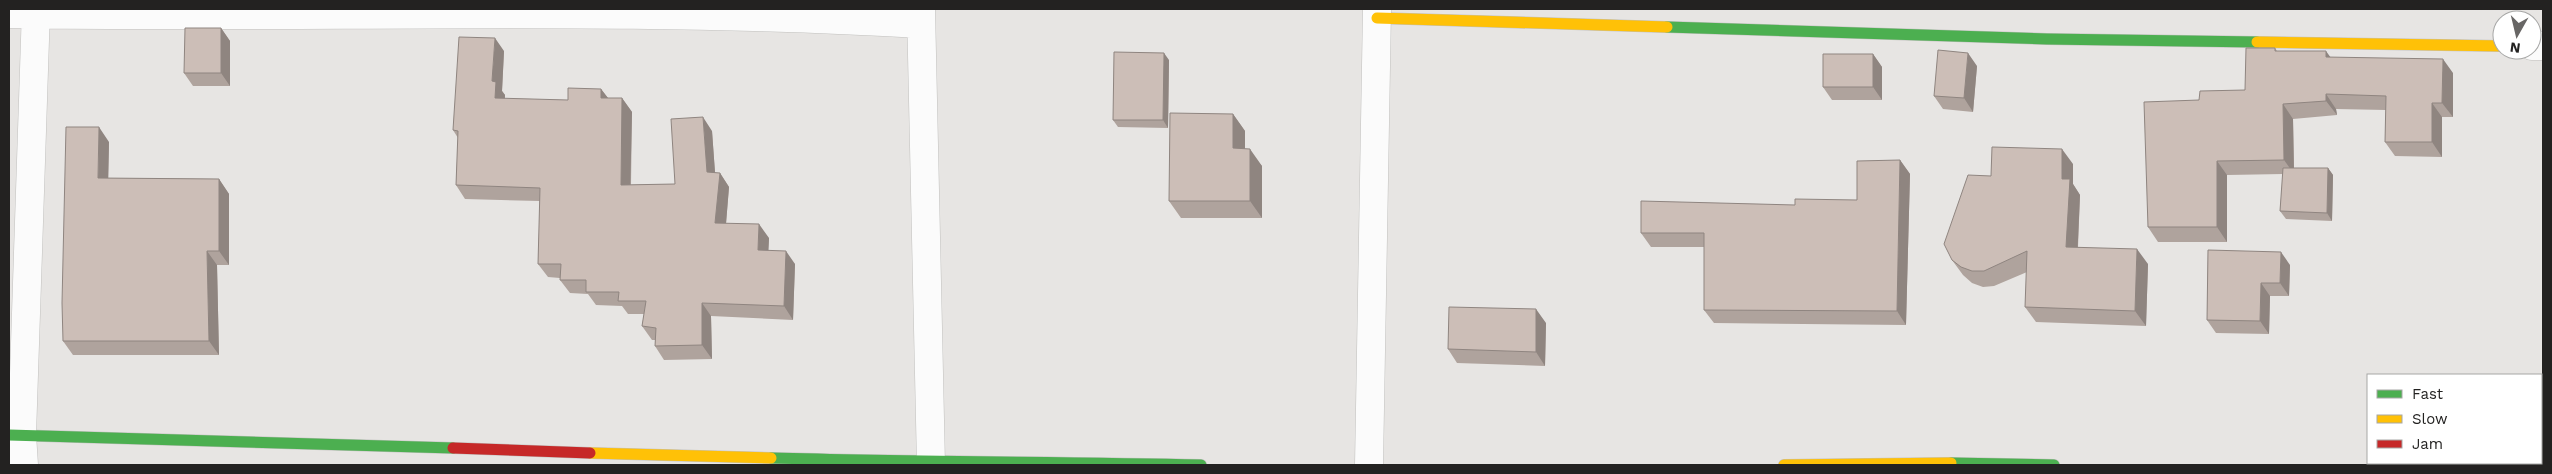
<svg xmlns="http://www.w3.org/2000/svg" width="2552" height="474" viewBox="0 0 2552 474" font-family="'Work Sans',sans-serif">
  <rect width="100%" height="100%" fill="#e7e5e3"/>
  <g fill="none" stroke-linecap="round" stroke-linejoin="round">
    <defs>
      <path id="street" d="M 921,9 L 931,465
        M 9,14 C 313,19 618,6 921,24
        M 2532,46 L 2543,46
        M 24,465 L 22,435 L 36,9
        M 1369,465 L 1377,9"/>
      <path id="fast" d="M 1667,27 L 2047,39 L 2257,42
        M 9,435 L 453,448
        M 771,458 C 914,462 1058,462 1201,465
        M 1951,463 L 2054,465"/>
      <path id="slow" d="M 1377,18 L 1667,27
        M 2257,42 L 2502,46
        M 590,453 L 771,458
        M 1784,465 L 1951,463"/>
      <path id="jam" d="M 453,448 L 590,453"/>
    </defs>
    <use href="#street" stroke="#c1c0be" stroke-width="29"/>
    <use href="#fast" stroke="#c1c0be" stroke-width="12"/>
    <use href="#slow" stroke="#c1c0be" stroke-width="12"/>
    <use href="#jam" stroke="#c1c0be" stroke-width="12"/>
    <use href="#street" stroke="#fbfbfb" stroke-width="28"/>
    <use href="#fast" stroke="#4caf50" stroke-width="11"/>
    <use href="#slow" stroke="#ffc107" stroke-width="11"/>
    <use href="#jam" stroke="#c62828" stroke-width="11"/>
  </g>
  <path fill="#afa39d" d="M 221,28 L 230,41 L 230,86 L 193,86 L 184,73 Z
    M 2275,48 L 2277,51 L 2453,73 L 2453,117 L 2442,117 L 2442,157 L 2395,156 L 2385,142 L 2386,110 L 2336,109 L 2337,115 L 2293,119 L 2294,168 L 2328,168 L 2333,175 L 2332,221 L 2286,219 L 2280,211 L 2283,174 L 2227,175 L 2227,242 L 2158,242 L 2148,227 L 2199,100 L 2245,90 Z
    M 504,51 L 502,91 L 505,95 L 505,99 L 568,100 L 601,89 L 608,98 L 622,98 L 632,112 L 631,185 L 675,184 L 712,131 L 715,173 L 720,173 L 729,187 L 726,223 L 769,238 L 768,250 L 795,264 L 793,320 L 711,316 L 712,359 L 664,360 L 655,346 L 655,340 L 652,340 L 642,326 L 644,314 L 628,314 L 622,306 L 596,305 L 588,294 L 570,293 L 560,280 L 560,278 L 548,277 L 538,264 L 540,201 L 465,199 L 456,185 L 458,138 L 453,130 Z
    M 1873,54 L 1882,67 L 1882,100 L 1832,100 L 1823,87 Z
    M 1169,60 L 1168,128 L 1118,127 L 1113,120 Z
    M 1977,66 L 1973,112 L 1943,109 L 1934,96 Z
    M 1233,114 L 1245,131 L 1245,149 L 1262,166 L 1262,218 L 1181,218 L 1169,201 Z
    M 109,142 L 108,178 L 219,179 L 229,194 L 229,265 L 217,265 L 219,355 L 73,355 L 63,341 Z
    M 1900,160 L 1910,174 L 1906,325 L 1714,323 L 1704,310 L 1704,247 L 1651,247 L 1641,233 L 1795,205 L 1857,200 Z
    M 2073,164 L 2073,184 L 2080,195 L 2078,247 L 2148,264 L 2146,326 L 2036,322 L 2025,307 L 2027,272 L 1994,286 L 1983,287 L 1972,283 L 1963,275 L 1952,260 Z
    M 2208,250 L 2290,265 L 2289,296 L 2270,296 L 2269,334 L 2216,333 L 2207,320 Z
    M 1546,323 L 1545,366 L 1457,363 L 1448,349 Z"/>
  <path fill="#8f8580" d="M 221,28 L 230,41 L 230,86 L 221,73 Z
    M 495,38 L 504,51 L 502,91 L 505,95 L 504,112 L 495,98 L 492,81 Z
    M 2326,51 L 2336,65 L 2326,57 Z
    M 1164,53 L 1169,60 L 1168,128 L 1163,120 Z
    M 1968,53 L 1977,66 L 1973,112 L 1964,98 Z
    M 1873,54 L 1882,67 L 1882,100 L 1873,87 Z
    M 2443,59 L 2453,73 L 2453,117 L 2442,103 Z
    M 601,89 L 611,102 L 601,98 Z
    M 2326,94 L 2336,109 L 2337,115 L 2326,101 Z
    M 622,98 L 632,112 L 630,199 L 621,185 Z
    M 2432,103 L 2442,117 L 2442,157 L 2432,142 Z
    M 2283,104 L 2293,119 L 2294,174 L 2284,160 Z
    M 1233,114 L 1245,131 L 1245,165 L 1233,148 Z
    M 703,117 L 712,131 L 716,186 L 707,172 Z
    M 99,127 L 109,142 L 108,192 L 98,178 Z
    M 1250,149 L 1262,166 L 1262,218 L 1250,201 Z
    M 2062,149 L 2073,164 L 2073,184 L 2080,195 L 2077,262 L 2066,247 L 2062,179 Z
    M 1900,160 L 1910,174 L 1906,325 L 1897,311 Z
    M 2217,161 L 2227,175 L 2227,242 L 2217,227 Z
    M 2328,168 L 2333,175 L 2332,221 L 2327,213 Z
    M 720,173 L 729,187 L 725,236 L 715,223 Z
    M 219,179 L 229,194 L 229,265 L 219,251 Z
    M 759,224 L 769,238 L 768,263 L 758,250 Z
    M 2137,249 L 2148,264 L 2146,326 L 2135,311 Z
    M 207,251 L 217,265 L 219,355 L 209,341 Z
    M 786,251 L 795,264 L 793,320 L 784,306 Z
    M 2281,252 L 2290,265 L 2289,296 L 2280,283 Z
    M 2261,283 L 2270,296 L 2269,334 L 2260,321 Z
    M 702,303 L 711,316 L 712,359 L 702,345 Z
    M 1536,309 L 1546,323 L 1545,366 L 1536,352 Z"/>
  <path fill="#ccbeb7" stroke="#8f8580" d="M 185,28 L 221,28 L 221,73 L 184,73 Z
    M 459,37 L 495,38 L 492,81 L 496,82 L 495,98 L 568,100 L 568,88 L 601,89 L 601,98 L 622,98 L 621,185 L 675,184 L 671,119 L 703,117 L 707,172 L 720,173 L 715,223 L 759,224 L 758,250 L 786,251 L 784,306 L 702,303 L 702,345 L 655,346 L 656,328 L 642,326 L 646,301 L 618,301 L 619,292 L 586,292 L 586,280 L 560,280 L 561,264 L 538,264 L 540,188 L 456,185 L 458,131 L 453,130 Z
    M 2246,48 L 2275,48 L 2275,51 L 2326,51 L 2326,57 L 2443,59 L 2442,103 L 2432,103 L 2432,142 L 2385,142 L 2386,96 L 2326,94 L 2326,101 L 2283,104 L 2284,160 L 2217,161 L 2217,227 L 2148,227 L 2144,102 L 2199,100 L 2200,91 L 2245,90 Z
    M 1938,50 L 1968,53 L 1964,98 L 1934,96 Z
    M 1114,52 L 1164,53 L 1163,120 L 1113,120 Z
    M 1823,54 L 1873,54 L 1873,87 L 1823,87 Z
    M 1170,113 L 1233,114 L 1233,148 L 1250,149 L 1250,201 L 1169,201 Z
    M 66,127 L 99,127 L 98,178 L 219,179 L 219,251 L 207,251 L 209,341 L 63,341 L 62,303 Z
    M 1992,147 L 2062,149 L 2062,179 L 2070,179 L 2066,247 L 2137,249 L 2135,311 L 2025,307 L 2027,251 L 1984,271 L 1972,271 L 1961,267 L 1952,260 L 1944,244 L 1968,175 L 1991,176 Z
    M 1900,160 L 1897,311 L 1704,310 L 1704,233 L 1641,233 L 1641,201 L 1795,205 L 1795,199 L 1857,200 L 1857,161 Z
    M 2283,168 L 2328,168 L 2327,213 L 2280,211 Z
    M 2208,250 L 2281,252 L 2280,283 L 2261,283 L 2260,321 L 2207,320 Z
    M 1449,307 L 1536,309 L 1536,352 L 1448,349 Z"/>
  <rect width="2552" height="474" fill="none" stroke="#232221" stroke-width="20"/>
  <rect x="2367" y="374" width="175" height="90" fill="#ffffff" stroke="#a7a7a6"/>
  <rect x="2377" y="390" width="25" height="8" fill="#4caf50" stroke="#a7a7a6"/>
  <text x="2412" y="399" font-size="15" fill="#232221">Fast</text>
  <rect x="2377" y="415" width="25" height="8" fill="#ffc107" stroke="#a7a7a6"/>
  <text x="2412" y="424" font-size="15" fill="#232221">Slow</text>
  <rect x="2377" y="440" width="25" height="8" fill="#c62828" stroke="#a7a7a6"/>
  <text x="2412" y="449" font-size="15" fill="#232221">Jam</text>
  <g transform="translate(2517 35) rotate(188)"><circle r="24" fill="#ffffff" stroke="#a7a7a6"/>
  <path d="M0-4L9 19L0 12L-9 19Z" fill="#686665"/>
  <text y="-8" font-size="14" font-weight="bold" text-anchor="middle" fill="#232221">N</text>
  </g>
</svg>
